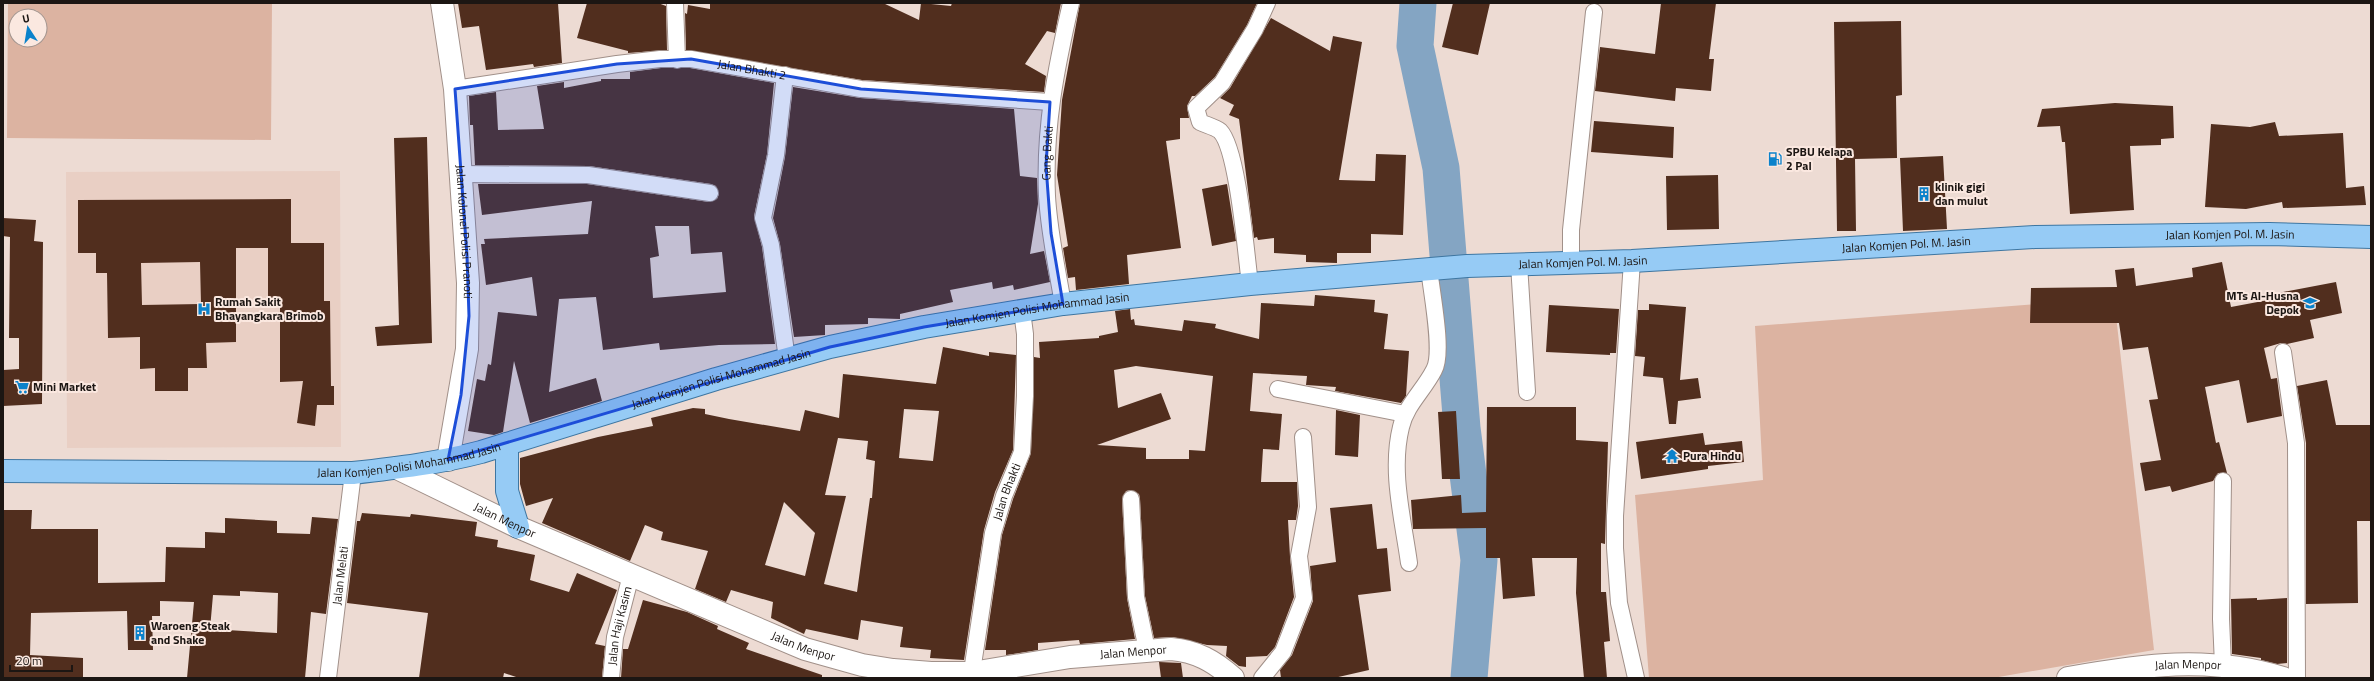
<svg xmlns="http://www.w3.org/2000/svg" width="2374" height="681" viewBox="0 0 2374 681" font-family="'Titillium Web',sans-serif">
  <rect width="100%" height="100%" fill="#eddbd3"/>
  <path fill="#e9cfc4" d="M 340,171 L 341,447 L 67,448 L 66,172 Z"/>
  <path fill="#dcb3a1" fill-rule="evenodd" d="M 8,3 L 272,3 L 271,140 L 7,138 ZM 16,16 L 40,16 L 40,40 L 16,40 Z
    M 2114,298 L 2154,650 L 1993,678 L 1649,678 L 1635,495 L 1763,480 L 1755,326 Z"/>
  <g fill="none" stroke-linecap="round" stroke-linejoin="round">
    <path stroke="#84a5c3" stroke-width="37" d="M 1418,3 L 1415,46 L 1441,168 L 1462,428 L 1479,560 L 1469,678"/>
  </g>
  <path fill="#512e1e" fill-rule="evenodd" d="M 458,3 L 558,3 L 562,63 L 534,67 L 533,64 L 486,70 L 479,26 L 462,28 Z
    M 587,3 L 658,3 L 666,6 L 667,50 L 628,53 L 628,51 L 577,38 Z
    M 710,3 L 883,3 L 919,20 L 921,3 L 951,6 L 952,3 L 1061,3 L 1055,33 L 1047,31 L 1025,64 L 1046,76 L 1044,92 L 862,80 L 686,50 L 685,13 L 687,14 L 688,5 L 710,9 Z
    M 1080,3 L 1257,3 L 1247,25 L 1215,77 L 1195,96 L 1192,96 L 1187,106 L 1189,118 L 1180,118 L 1180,139 L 1166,141 L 1181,248 L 1127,255 L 1129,284 L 1076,290 L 1075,277 L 1068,278 L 1063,248 L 1068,246 L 1057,175 L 1062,100 Z
    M 1453,3 L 1490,3 L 1478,55 L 1442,47 Z
    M 1661,3 L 1716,3 L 1709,59 L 1714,59 L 1711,91 L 1676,88 L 1675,101 L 1595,91 L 1600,47 L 1655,54 Z
    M 1271,18 L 1330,51 L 1333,36 L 1362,42 L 1339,180 L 1375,181 L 1376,154 L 1406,155 L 1403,235 L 1371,234 L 1371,253 L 1337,253 L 1337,263 L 1306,262 L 1306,255 L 1274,253 L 1274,238 L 1258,240 L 1257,237 L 1254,238 L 1239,119 L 1229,115 L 1234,105 L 1220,98 L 1230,88 Z
    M 1901,21 L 1902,95 L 1896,96 L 1897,158 L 1855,159 L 1856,231 L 1837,231 L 1834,22 Z
    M 661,68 L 690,68 L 774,83 L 767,154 L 754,216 L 762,247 L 775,344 L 719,345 L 660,350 L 659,343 L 603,350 L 596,297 L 559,299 L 549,392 L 596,378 L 602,401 L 530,423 L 514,361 L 503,432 L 494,435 L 468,431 L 477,379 L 485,381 L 488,364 L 491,365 L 498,312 L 537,316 L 532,277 L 486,285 L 481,244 L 485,244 L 484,239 L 588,234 L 592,201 L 482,215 L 478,184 L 587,184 L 709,202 L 717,199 L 719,194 L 716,186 L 711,184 L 589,166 L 475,165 L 473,125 L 470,125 L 469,96 L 496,92 L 498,130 L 544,129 L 537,86 L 564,82 L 564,88 L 601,81 L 601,79 L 630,79 L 630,72 ZM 655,226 L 689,226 L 691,254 L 722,252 L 726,292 L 653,298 L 650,258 L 659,256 Z
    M 793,87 L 860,98 L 1014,109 L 1020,176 L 1037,178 L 1038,204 L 1030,254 L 1044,251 L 1050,282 L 1014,290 L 1013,285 L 993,289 L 992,282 L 950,290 L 953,302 L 900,314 L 900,319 L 868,318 L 868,324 L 825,325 L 825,335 L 794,337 L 780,244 L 773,218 L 785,157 Z
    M 2115,103 L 2173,106 L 2174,138 L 2161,139 L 2161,145 L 2130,146 L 2134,210 L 2070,214 L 2065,142 L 2062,142 L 2060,126 L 2037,127 L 2042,109 Z
    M 1594,121 L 1674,127 L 1673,158 L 1591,152 Z
    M 2275,122 L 2279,136 L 2343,133 L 2346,188 L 2364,186 L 2366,205 L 2283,208 L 2282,202 L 2246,209 L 2205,207 L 2211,124 L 2250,127 Z
    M 427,137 L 432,343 L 377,346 L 375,327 L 399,325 L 394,138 Z
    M 1943,156 L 1947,229 L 1903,231 L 1900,158 Z
    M 1718,175 L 1719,229 L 1667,230 L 1666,176 Z
    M 1227,184 L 1236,241 L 1212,246 L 1202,189 Z
    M 291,199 L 291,243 L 324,243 L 324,301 L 330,301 L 331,386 L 334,386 L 334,405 L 317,405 L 315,426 L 297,423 L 303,381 L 280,382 L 280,304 L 268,304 L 268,248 L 236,248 L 236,342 L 206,343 L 207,368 L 188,368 L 188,391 L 155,391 L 155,368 L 140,369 L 140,337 L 108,338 L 107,273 L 96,273 L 96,253 L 78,253 L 78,200 ZM 200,262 L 201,304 L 142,305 L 141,263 Z
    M 3,218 L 36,220 L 34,241 L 43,242 L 42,404 L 3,406 L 3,370 L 19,369 L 19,338 L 9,338 L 10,237 L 3,236 Z
    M 2222,262 L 2231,307 L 2279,298 L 2278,293 L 2336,282 L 2342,313 L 2310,320 L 2314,338 L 2287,344 L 2281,343 L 2264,348 L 2271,379 L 2277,378 L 2282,416 L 2247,423 L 2239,380 L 2205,387 L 2216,443 L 2219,442 L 2227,473 L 2218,473 L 2213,481 L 2172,492 L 2170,486 L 2145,491 L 2140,463 L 2161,460 L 2149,400 L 2158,399 L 2148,347 L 2123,350 L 2119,323 L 2030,323 L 2031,288 L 2117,287 L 2115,270 L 2134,268 L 2136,286 L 2193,277 L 2192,268 Z
    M 1315,295 L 1375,300 L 1374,312 L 1388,314 L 1384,349 L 1409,351 L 1406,396 L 1401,403 L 1335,391 L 1336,387 L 1306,385 L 1307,376 L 1253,373 L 1250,411 L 1282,414 L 1279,450 L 1263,449 L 1261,482 L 1297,482 L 1298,506 L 1296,520 L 1288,520 L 1290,557 L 1294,597 L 1275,647 L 1267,656 L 1246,657 L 1246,667 L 1239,666 L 1226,656 L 1227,646 L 1207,645 L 1173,637 L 1154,638 L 1145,596 L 1140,499 L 1139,494 L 1131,490 L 1126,491 L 1122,499 L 1127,598 L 1135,639 L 1080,644 L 1079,640 L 1038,643 L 1038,650 L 1006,655 L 1006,650 L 985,650 L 1002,535 L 1013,499 L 1031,453 L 1034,357 L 1040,358 L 1039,342 L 1099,338 L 1099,336 L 1118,332 L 1115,311 L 1130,309 L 1131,320 L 1134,319 L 1135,325 L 1182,331 L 1184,320 L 1216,324 L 1215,328 L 1259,339 L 1261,303 L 1314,306 ZM 1136,366 L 1213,376 L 1205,451 L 1189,450 L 1189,459 L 1146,459 L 1146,448 L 1097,445 L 1171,419 L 1161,393 L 1118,408 L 1114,370 Z
    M 1649,304 L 1686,307 L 1680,380 L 1698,378 L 1701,398 L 1678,401 L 1676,424 L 1669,424 L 1663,378 L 1643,376 L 1645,357 L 1635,356 L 1638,310 L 1649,310 Z
    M 1549,305 L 1619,309 L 1616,353 L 1610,353 L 1610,355 L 1546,352 Z
    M 943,347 L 989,356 L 989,352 L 1016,355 L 1013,450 L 995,492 L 984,530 L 964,660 L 930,658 L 931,650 L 900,647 L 903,627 L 861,620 L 858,640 L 806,629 L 804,634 L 771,618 L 773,602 L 731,590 L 726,602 L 695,589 L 708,551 L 661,540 L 663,532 L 645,525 L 630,561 L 542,523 L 553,498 L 526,506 L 520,484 L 520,458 L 598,437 L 653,426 L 651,418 L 693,408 L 705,409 L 705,414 L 729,419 L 800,431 L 805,410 L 839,418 L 843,374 L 936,384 ZM 904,409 L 939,411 L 933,461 L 899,458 ZM 838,438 L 868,441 L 866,459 L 875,461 L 872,498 L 870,498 L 857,592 L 824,584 L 846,496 L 825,495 ZM 784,502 L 815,533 L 805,576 L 765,565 Z
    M 2327,380 L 2336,425 L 2371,425 L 2371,521 L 2357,521 L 2358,603 L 2306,604 L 2306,443 L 2297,386 Z
    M 1487,407 L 1576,407 L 1576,440 L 1608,442 L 1605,544 L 1601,543 L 1601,592 L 1606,592 L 1610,641 L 1604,642 L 1607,678 L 1584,678 L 1576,593 L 1577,558 L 1532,558 L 1535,596 L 1503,599 L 1500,558 L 1486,558 L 1486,528 L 1413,529 L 1411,500 L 1461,495 L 1462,513 L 1486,512 Z
    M 1336,410 L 1360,415 L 1358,457 L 1335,455 Z
    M 1456,411 L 1460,479 L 1442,479 L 1438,412 Z
    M 1703,433 L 1705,445 L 1742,441 L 1744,462 L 1708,466 L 1708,469 L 1641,479 L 1636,442 Z
    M 1372,504 L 1377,549 L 1387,548 L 1391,591 L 1358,595 L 1369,670 L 1334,678 L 1281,678 L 1280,670 L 1292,655 L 1313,601 L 1310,566 L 1336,562 L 1330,508 Z
    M 3,510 L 32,510 L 31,529 L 98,529 L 98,583 L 165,582 L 166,547 L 205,548 L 205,532 L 225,533 L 225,518 L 277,521 L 277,533 L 310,534 L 312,517 L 338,519 L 326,614 L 311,612 L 305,678 L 187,678 L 194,602 L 160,601 L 160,616 L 152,616 L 153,650 L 128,650 L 127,611 L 31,613 L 30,655 L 83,658 L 83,678 L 3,678 ZM 240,591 L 278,593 L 277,633 L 210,629 L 213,595 L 240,596 Z
    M 362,513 L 410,517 L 411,514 L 477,522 L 475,536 L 498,540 L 497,547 L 535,555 L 530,580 L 569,592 L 577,573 L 617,590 L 595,644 L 605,646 L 602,678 L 519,678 L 504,673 L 503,678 L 419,678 L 428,613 L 347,603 L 357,521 L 360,521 Z
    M 2257,598 L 2257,600 L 2287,598 L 2287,663 L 2277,664 L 2261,660 L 2261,658 L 2232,654 L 2231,599 Z
    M 643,600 L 687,612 L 718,626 L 717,629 L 749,643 L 746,649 L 822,675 L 822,678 L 621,678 L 623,649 L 628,649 Z
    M 1159,662 L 1181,663 L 1183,678 L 1161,678 Z"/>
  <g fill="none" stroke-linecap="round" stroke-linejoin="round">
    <defs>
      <g id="street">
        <path d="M 675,3 L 677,60"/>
        <path d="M 785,75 L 776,155 L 763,218 L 771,245 L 787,359"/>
        <path id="s1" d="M 455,89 L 617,64 L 660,59 L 691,59 L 861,89 L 1050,102"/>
        <path d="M 461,174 L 588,175 L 710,193"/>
        <path d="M 1632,261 L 1615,516 L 1615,548 L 1619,603 L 1636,678"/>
        <path d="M 1571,263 L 1571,230 L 1594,12"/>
        <path d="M 1519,264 L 1527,392"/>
        <path d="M 1250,284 C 1246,255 1238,149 1220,131 C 1215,127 1206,125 1200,122 L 1196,108 L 1222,83 L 1255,29 L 1267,3"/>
        <path id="s2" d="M 1063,304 C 1057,268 1049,232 1047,196 C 1044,128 1056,68 1071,3"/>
        <path d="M 2283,352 L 2296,443 L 2297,678"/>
        <path d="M 1278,389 L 1405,414"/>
        <path d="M 1131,499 L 1136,597 L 1147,650"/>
        <path d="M 1409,563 C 1403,519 1390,471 1401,427 C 1406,405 1424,390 1434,370 C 1444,353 1431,290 1429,268"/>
        <path d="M 2223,665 L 2221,619 L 2223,481"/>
        <path id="s3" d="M 328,678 L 353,473"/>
        <path id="s4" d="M 611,678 L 615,637 L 631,575"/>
        <path id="s5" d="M 971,678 L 993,533 L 1004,496 L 1022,452 L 1025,396 L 1025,334 L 1022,311"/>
        <path d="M 1262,678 L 1283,652 L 1304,598 L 1299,556 L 1308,507 L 1303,437"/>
      </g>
      <g id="secondary">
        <path id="s6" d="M 442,3 L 455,89 L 468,283 L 467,349 L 448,460"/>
        <path id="s7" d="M 397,468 L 518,527 L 805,649 L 862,665 L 893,670 L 931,673 L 972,673 L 1070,657 L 1171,649 C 1196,651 1214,661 1233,678"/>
        <path id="s8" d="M 2068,678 C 2143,665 2208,655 2283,678"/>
      </g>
      <g id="primary">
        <path d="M 507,444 L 507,491 L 518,527"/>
        <path id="s9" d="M 3,471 L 353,473 C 397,468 439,463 481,452 L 716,379 L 830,347 L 924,327 L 1063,304 L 1250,284 L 1467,266 L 1632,261 L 2035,237 L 2269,234 L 2371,237"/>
      </g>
    </defs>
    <use href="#street" stroke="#a19089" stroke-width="18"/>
    <use href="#secondary" stroke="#a19089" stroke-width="24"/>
    <use href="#primary" stroke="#3e76a1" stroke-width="24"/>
    <use href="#street" stroke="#fff" stroke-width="16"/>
    <use href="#secondary" stroke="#fff" stroke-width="22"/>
    <use href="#primary" stroke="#96cbf5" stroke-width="22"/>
  </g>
  <path fill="#1d4ed8" fill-opacity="0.2" stroke="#1d4ed8" stroke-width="3" stroke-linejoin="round" d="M 691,59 L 861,89 L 1050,102 L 1046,166 L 1051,233 L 1063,304 L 924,327 L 830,347 L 448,460 L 461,395 L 469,316 L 467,256 L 455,89 L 617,64 Z"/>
  <defs>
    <symbol id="fuel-bare" viewBox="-9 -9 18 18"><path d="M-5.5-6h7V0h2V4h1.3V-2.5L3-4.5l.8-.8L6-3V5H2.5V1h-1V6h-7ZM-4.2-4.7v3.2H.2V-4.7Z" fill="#0b82cb" stroke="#fbe8e0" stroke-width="2.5" paint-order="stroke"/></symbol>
    <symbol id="building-bare" viewBox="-9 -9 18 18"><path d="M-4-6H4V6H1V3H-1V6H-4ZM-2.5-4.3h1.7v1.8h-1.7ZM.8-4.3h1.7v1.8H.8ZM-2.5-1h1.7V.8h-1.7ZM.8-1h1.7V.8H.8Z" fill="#0b82cb" stroke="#fbe8e0" stroke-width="2.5" paint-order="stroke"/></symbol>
    <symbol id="school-bare" viewBox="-9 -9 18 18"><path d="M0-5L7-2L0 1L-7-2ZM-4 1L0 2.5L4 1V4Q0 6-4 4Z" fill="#0b82cb" stroke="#fbe8e0" stroke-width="2.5" paint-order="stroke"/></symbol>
    <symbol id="hospital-bare" viewBox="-9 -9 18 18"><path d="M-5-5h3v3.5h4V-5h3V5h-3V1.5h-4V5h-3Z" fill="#0b82cb" stroke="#fbe8e0" stroke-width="2.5" paint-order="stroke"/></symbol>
    <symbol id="supermarket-bare" viewBox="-9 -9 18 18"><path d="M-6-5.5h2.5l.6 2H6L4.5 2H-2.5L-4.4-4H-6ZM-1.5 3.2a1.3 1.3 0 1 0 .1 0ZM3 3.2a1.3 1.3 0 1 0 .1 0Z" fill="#0b82cb" stroke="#fbe8e0" stroke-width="2.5" paint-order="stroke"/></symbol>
    <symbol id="temple-bare" viewBox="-9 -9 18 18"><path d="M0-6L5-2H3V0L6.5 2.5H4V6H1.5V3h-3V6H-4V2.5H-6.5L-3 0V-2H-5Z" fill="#0b82cb" stroke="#fbe8e0" stroke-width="2.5" paint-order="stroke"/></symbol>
  </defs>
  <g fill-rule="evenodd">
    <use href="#fuel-bare" x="1765" y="149" width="20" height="20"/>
    <use href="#building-bare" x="1914" y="184" width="20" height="20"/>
    <use href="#school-bare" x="2300" y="293" width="20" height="20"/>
    <use href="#hospital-bare" x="194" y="299" width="20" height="20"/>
    <use href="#supermarket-bare" x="12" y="377" width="20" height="20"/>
    <use href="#temple-bare" x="1662" y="446" width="20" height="20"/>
    <use href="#building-bare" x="130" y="623" width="20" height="20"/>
  </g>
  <g text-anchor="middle" stroke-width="4" stroke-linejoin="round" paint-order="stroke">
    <g font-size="12" fill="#1c1613" stroke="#fbe8e0">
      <text dy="4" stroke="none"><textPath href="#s1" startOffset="300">Jalan Bhakti 2</textPath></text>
      <text dy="4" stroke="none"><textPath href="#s2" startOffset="152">Gang Bakti</textPath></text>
      <text dy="4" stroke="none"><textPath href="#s6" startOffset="230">Jalan Kolonel Polisi Pranoti</textPath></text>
      <text dy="4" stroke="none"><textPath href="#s9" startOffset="2251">Jalan Komjen Pol. M. Jasin</textPath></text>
      <text dy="4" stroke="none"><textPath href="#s9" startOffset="1927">Jalan Komjen Pol. M. Jasin</textPath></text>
      <text dy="4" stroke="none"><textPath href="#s9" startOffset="1603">Jalan Komjen Pol. M. Jasin</textPath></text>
      <text dy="4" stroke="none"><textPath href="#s9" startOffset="1055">Jalan Komjen Polisi Mohammad Jasin</textPath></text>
      <text dy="4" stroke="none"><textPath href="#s9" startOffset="731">Jalan Komjen Polisi Mohammad Jasin</textPath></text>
      <text dy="4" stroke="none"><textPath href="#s9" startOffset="407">Jalan Komjen Polisi Mohammad Jasin</textPath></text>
      <text dy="4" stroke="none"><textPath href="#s5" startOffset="190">Jalan Bhakti</textPath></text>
      <text dy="4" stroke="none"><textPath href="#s7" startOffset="120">Jalan Menpor</textPath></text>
      <text dy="4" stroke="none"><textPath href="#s3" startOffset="103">Jalan Melati</textPath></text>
      <text dy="4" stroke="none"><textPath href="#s4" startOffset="53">Jalan Haji Kasim</textPath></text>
      <text dy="4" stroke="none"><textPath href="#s7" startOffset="444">Jalan Menpor</textPath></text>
      <text dy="4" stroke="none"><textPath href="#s7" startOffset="779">Jalan Menpor</textPath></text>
      <text dy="4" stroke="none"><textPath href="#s8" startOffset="121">Jalan Menpor</textPath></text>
    </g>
    <g font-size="12" font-weight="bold" fill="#1c1613" stroke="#fbe8e0" text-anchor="start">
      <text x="1786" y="156">SPBU Kelapa<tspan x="1786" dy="14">2 Pal</tspan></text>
      <text x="1935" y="191">klinik gigi<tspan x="1935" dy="14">dan mulut</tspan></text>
      <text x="2299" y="300" text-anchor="end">MTs Al-Husna<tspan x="2299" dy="14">Depok</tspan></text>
      <text x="215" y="306">Rumah Sakit<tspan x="215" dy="14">Bhayangkara Brimob</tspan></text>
      <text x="33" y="391">Mini Market</text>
      <text x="1683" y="460">Pura Hindu</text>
      <text x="151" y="630">Waroeng Steak<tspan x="151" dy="14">and Shake</tspan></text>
    </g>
  </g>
  <rect width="2374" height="681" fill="none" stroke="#1c1613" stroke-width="8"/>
  <g transform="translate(28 28) rotate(348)"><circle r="19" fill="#fbe8e0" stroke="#a2948e"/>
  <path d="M0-3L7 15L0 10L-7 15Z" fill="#0b82cb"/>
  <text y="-6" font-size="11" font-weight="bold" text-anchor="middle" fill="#1c1613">U</text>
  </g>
  <path d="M10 665v6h62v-6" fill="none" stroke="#1c1613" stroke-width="2"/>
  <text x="16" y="665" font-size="12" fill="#1c1613" stroke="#fbe8e0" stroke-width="3" paint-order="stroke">20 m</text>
</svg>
